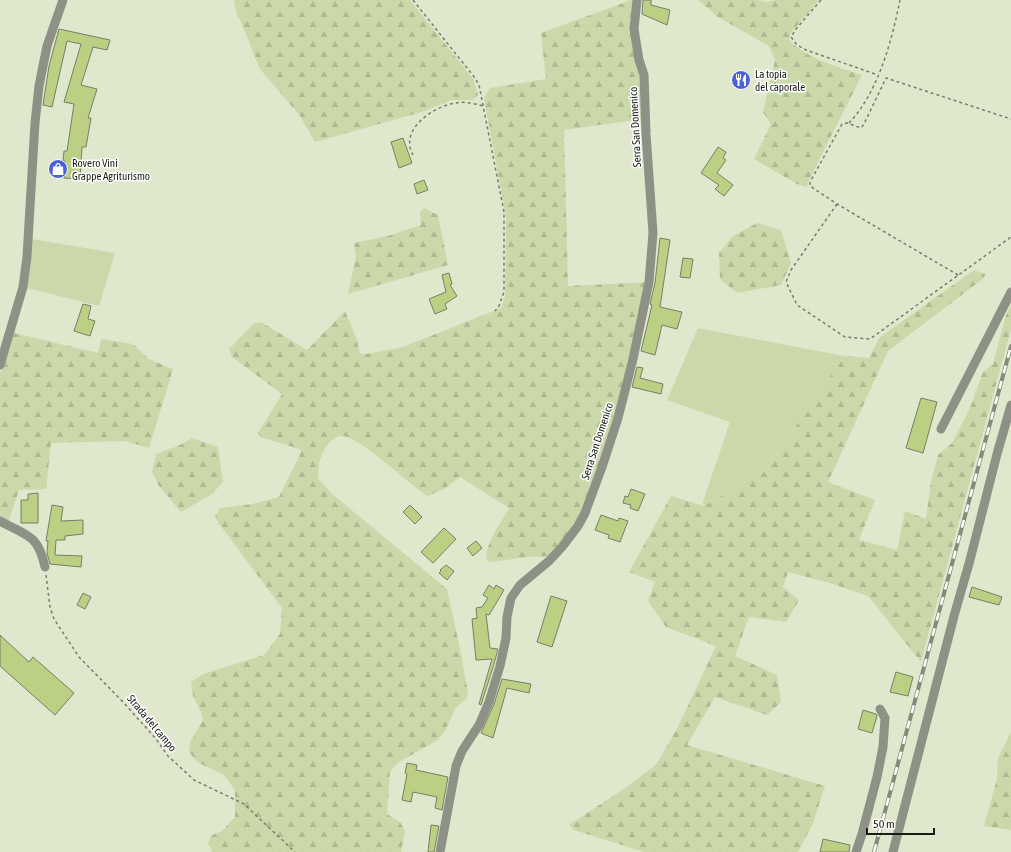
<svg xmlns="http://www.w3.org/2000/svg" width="1011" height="852" viewBox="0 0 1011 852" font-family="'Asap Condensed',sans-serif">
  <defs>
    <pattern id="forest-firs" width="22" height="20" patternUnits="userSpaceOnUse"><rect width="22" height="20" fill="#cbd9aa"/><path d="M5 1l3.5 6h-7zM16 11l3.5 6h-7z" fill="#aeba91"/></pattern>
  </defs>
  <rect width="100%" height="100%" fill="#dfe7cd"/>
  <path fill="#cbd9aa" d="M 32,239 L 115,253 L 99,306 L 27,288 L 31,262 Z
    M 698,328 L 844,356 L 766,470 L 704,506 L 703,501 L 730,422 L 667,400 Z"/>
  <path fill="url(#forest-firs)" d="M 234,0 L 410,0 L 474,80 L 478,95 L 472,100 L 451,100 L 425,111 L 315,142 L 300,116 L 260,69 L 235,8 Z
    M 631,0 L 635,0 L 643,82 L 643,119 L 564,130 L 568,286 L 649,282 L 633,359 L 585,513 L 554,556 L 528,557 L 491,562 L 487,561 C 483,547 502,521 509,508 L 460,477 L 444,489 L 428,496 C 410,486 358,434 341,436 C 331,438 324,448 321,457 C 318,463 319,472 318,478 L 331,493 L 447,589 L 459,644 L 468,693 L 467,698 L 455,709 L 446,729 L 438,740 L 397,763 L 390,772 L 387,814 L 400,822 L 405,831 L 401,852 L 212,852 L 208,843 L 212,835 L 222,831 L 235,817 L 235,790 L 224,775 L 197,762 L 189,752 L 190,742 L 203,720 L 201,712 L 193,696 L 191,682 L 203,674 L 264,655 L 280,634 L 282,608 L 220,525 L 215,517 L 220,508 L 252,504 L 279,497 L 302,450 L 261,437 L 258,433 L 282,394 L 232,357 L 229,349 L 254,323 L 261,322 L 307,350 L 345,311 L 357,340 L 359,350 L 361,354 L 366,354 L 403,347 L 501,308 L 505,297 L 506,217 L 484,98 L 490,88 L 546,79 L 541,33 Z
    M 698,0 L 756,0 L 767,2 L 775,0 L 819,0 L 791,33 L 789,39 C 804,58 839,67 862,75 L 808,182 L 807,187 L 797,184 L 754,159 L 771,124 L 763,112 L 775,60 L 769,46 L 718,17 Z
    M 424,208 L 438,215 L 448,265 L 348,294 L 356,256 L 354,243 L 388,236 L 421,225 L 420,212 Z
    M 757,223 L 781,230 L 791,263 L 781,285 L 737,293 L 720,279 L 719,253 L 733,236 Z
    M 974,270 L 985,274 L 984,278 L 888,351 L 828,482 L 875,500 L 859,540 L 897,550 L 905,511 L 926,519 L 931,482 L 938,455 L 952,443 L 970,408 L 983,372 L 993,364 L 1006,315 L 1011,305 L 1011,329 L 921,662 L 868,596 L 830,583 L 788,572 L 783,587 L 799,600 L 786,622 L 749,617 L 735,656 L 777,675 L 781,702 L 767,715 L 715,697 L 687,745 L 825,786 L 813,823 L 798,852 L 644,852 L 574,830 L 569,825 L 622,790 L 656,765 L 677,729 L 716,646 L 666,627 L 648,601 L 655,582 L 629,572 L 671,496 L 704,506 L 766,470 L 844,356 L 869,358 L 879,338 Z
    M 14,333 L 98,353 L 101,339 L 133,344 L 149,359 L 173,369 L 149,448 L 125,441 L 51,443 L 46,489 L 19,490 L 8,522 L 0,518 L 0,374 Z
    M 192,438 L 218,447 L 223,482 L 212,494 L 181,512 L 159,486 L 152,472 L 156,454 L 178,446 Z
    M 1011,732 L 1011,830 L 984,826 L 997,779 L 998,758 Z"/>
  <path fill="#bcd084" stroke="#787f67" d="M 643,0 L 651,0 L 651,5 L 670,10 L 667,25 L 642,14 Z
    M 59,29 L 110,40 L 107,50 L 93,47 L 81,85 L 97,89 L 88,118 L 91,118 L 86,147 L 82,147 L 80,179 L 64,178 L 65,161 L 63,161 L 64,151 L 67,151 L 74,104 L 64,102 L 81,44 L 67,41 L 52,107 L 43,105 L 49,66 Z
    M 403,138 L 412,163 L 399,168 L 391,142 Z
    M 718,147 L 726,152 L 723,158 L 726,160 L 717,173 L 733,185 L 724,196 L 715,189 L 719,185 L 701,173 Z
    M 424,180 L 428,190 L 417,194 L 414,184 Z
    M 660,238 L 670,240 L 660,307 L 682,312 L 677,329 L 662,325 L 655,355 L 641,351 L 652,305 L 650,304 L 655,283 Z
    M 683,258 L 693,259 L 690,278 L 680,277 Z
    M 449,273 L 452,284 L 450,285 L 457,296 L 445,304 L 447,309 L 435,314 L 429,299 L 446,292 L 442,275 Z
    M 83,304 L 91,306 L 88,319 L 95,321 L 90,336 L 74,331 Z
    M 637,367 L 643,368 L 640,378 L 663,384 L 661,394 L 632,387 Z
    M 921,398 L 937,402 L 923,453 L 906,448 Z
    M 631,489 L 645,494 L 638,511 L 630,508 L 631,505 L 623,503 L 625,496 L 628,497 Z
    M 38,493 L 38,523 L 21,523 L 21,500 L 28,500 L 28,494 Z
    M 52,505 L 63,507 L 61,521 L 83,520 L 83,534 L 65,536 L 65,540 L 56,540 L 55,555 L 82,556 L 81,567 L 50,564 L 47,553 L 48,541 L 46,541 Z
    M 410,505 L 422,517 L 415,524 L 403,512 Z
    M 601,515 L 618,521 L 619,518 L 628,521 L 620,542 L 608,538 L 609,535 L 595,530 Z
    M 444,528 L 456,539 L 433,563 L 421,552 Z
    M 476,541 L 482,548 L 473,556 L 467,548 Z
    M 446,565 L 454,571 L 447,580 L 439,573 L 441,571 L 440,570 Z
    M 489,585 L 494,589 L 496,585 L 504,590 L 489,615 L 486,614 L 490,648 L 498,649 L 494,664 L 481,705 L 479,704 L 492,659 L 476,660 L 472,619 L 477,618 L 476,608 L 482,607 L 488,598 L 483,595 Z
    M 972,587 L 1002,597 L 999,605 L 969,597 Z
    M 83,593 L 91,597 L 85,609 L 77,605 Z
    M 551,596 L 567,601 L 552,647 L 537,642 Z
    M 0,635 L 29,662 L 33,657 L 74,693 L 55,715 L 0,666 Z
    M 896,672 L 913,677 L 908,696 L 890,692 Z
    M 502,679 L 531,684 L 529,693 L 507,688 L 493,738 L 481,733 L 494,704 Z
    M 863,710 L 876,714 L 877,716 L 872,733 L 858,729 Z
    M 407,763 L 417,765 L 416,770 L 448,777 L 442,810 L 435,808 L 437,797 L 413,792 L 411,802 L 402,800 L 407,774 L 405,773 Z
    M 431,825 L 439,826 L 434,852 L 428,852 Z
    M 823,839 L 850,845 L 849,852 L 820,852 Z"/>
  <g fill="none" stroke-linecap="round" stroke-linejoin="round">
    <path stroke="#777c6b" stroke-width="1.5" stroke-dasharray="3 3" stroke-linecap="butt" d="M 413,0 L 475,78 L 479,85 L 504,212 L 504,292 L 499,306 L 495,311
      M 821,0 L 796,29 L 791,37 L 797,45 L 806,50 L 878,75
      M 849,123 C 878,93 892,40 900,0
      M 413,155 C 412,153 410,149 410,146 C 406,125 437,105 456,103 C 465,101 475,104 484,106
      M 837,204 L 791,270 L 786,282 L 797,305 L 845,337 L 870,339 L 1011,237
      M 958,275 L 837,204 L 810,186 L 810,182 L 842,124 L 847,123 L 861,128 L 864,124 L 886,78 L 1011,119
      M 46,575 L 50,607 L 54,619 L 79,657 L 124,703 L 156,739 L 168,756 L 194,780 L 244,804 L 295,852"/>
    <path stroke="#8e9186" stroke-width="9" d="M 0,365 L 23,287 L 27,257 L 35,123 L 39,86 L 47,46 L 63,0
      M 941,429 L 1011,292
      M 0,521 C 27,536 38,534 45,567
      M 440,852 L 456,766 L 462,751 L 479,725 L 489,702 L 500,666 L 506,638 L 507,617 L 511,598 L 520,585 L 549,561 L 562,547 L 578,526 L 585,513 L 602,467 L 618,418 L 633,359 L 649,282 L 653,233 L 646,134 L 644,75 L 639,60 L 634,29 L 637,0
      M 856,852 L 862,834 L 877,777 L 883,747 L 885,718 L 880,709
      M 893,852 L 954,616 L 970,560 L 997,454 L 1011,405"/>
    <defs>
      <path id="rail" d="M 874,852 L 1011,346"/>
    </defs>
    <use href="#rail" stroke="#868b79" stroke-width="4"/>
    <use href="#rail" stroke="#fff" stroke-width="2.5" stroke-dasharray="8" stroke-linecap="butt"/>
  </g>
  <defs>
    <symbol id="restaurant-disc" viewBox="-11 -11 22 22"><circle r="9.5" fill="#4a62d6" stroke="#fff"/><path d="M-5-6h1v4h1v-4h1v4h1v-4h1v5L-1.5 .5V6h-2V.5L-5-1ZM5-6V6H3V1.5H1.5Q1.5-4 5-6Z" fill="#fff"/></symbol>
    <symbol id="shop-disc" viewBox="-11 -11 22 22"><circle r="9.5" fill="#4a62d6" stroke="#fff"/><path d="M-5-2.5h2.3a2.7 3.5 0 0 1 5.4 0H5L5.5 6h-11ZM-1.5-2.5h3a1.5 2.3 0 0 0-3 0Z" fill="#fff"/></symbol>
  </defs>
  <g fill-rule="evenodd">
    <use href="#restaurant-disc" x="730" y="69" width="22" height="22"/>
    <use href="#shop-disc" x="47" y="158" width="22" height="22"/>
  </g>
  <g text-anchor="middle" stroke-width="3" stroke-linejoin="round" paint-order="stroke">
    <g font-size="11" fill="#1a1c13" stroke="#fff" text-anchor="start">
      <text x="755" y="78">La topia<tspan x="755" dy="13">del caporale</tspan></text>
      <text x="72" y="167">Rovero Vini<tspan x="72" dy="13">Grappe Agriturismo</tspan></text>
    </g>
    <g font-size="11" fill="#1a1c13" stroke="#fff">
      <text transform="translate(635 127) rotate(-93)" y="4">Serra San Domenico</text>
      <text transform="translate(597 441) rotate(-72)" y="4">Serra San Domenico</text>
      <text transform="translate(152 723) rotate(50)" y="4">Strada del campo</text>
    </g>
  </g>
  <path d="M867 828v6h67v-6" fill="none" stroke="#1a1c13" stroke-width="2"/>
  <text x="873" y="828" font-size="12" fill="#1a1c13" stroke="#ffffff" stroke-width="3" paint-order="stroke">50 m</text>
</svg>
